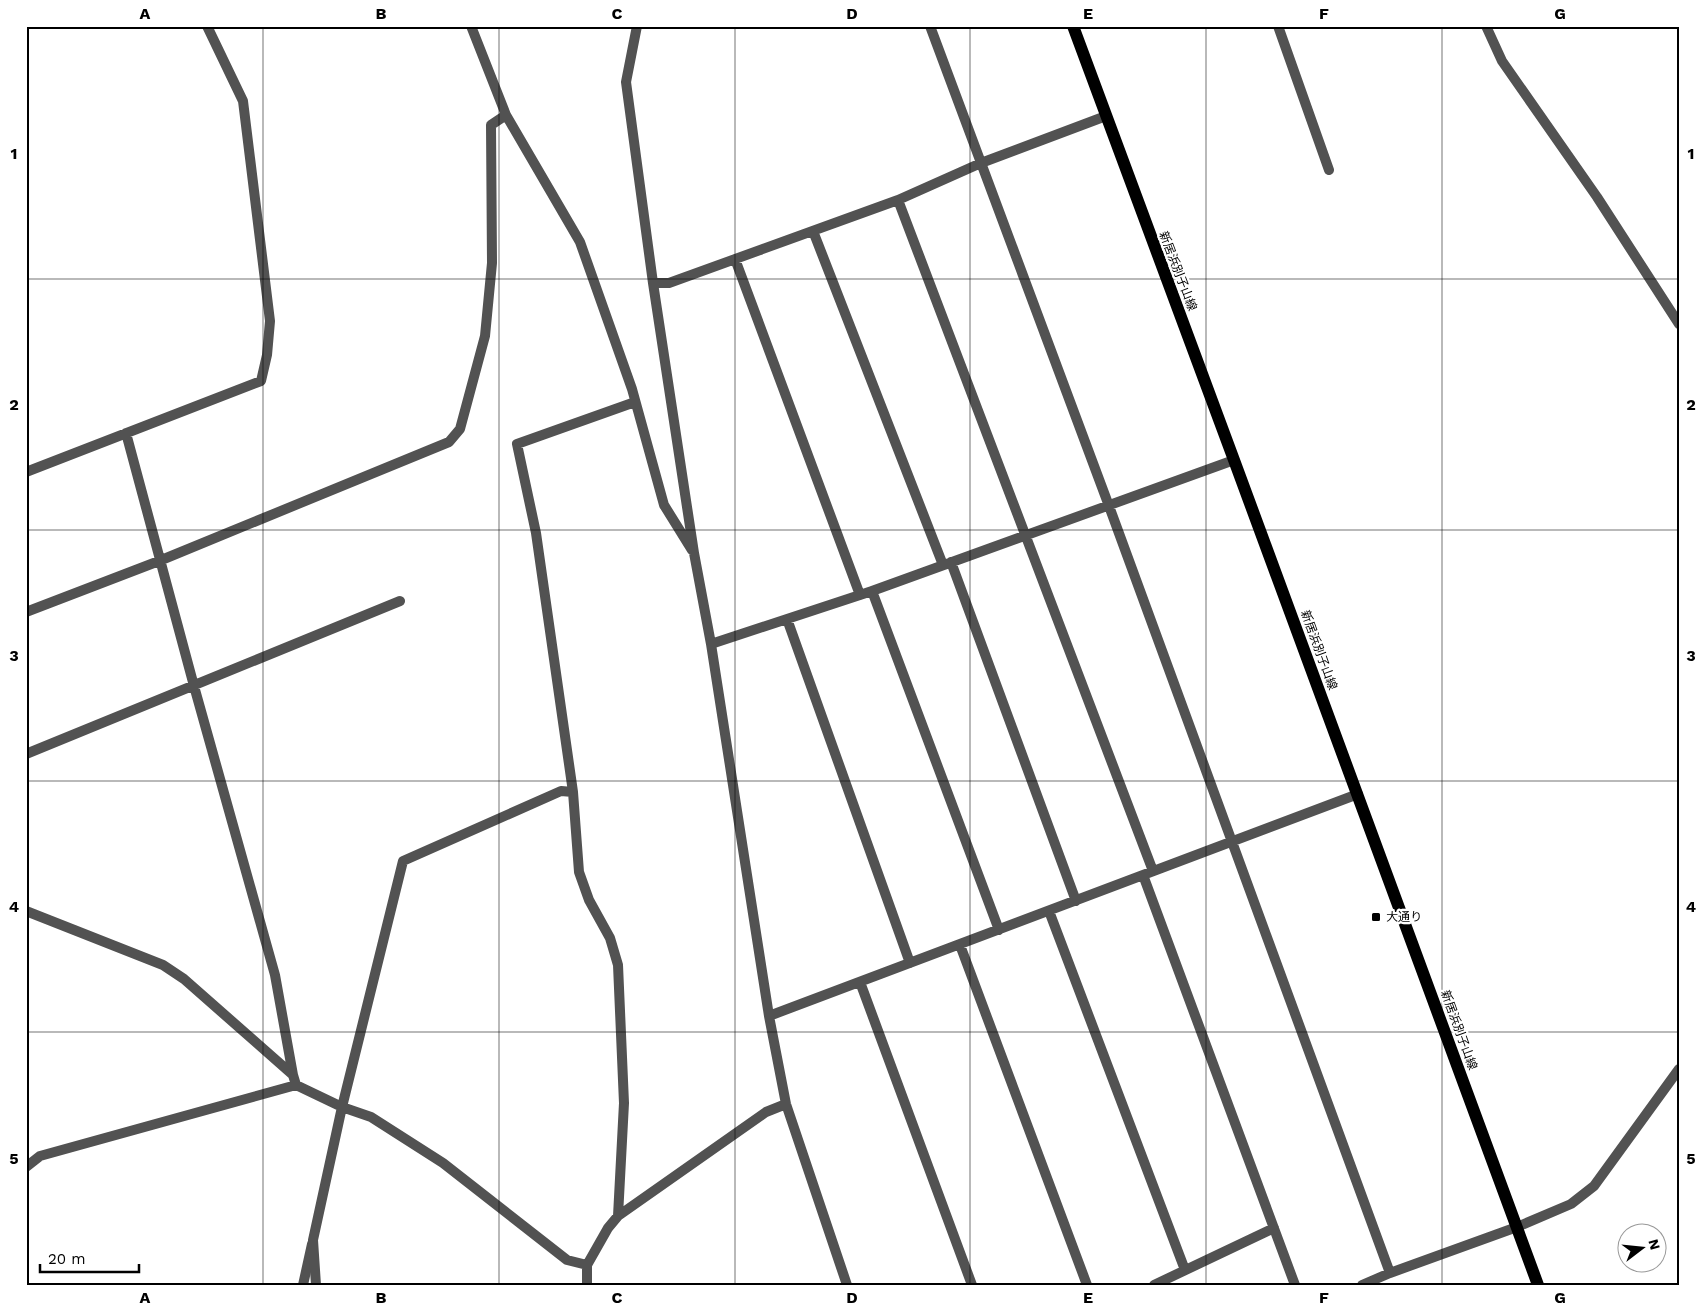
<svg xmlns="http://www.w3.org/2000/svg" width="1705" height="1311" viewBox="0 0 1705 1311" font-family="'Work Sans','Noto Sans JP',sans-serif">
  <rect width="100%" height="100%" fill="#fff"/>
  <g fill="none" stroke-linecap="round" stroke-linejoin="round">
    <path stroke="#525252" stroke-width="10" d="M 303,1285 L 312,1244"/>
    <path stroke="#525252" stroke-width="10" d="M 471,26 L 506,115 L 580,242 L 632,389 L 664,505 L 692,550
      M 637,26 L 626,82 L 653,283 L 694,553 L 711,644 L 769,1016 L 786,1104 L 847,1285
      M 930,26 L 1109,506 L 1390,1273 L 1362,1285
      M 1278,26 L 1329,170
      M 1486,26 L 1502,61 L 1597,197 L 1679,324
      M 898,200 L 1153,871
      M 813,231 L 943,565
      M 735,259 L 860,595
      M 653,283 L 669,283 L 898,200 L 981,163 L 1106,116
      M 126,433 L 194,686 L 275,975 L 293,1075 L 296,1085 L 342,1107 L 371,1117 L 443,1163 L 567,1260 L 587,1265
      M 26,472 L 261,381 L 267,355 L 270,321 L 243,101 L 207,26
      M 951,562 L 1076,901
      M 872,591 L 999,930
      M 26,612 L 159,561 L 449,442 L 460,429 L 485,336 L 492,263 L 491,125 L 506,115
      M 787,619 L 910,963
      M 711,644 L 872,591 L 1234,460
      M 26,754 L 400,601
      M 1143,875 L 1295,1285
      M 26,911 L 163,965 L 184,979 L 293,1075
      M 1049,911 L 1185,1270
      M 960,945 L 1087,1285
      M 860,982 L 972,1285
      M 769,1016 L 1358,794
      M 26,1167 L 40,1156 L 296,1085
      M 618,1216 L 624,1103 L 618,965 L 610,938 L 589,900 L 579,872 L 573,792 L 536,533 L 517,444 L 635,402
      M 1390,1273 L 1517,1227 L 1571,1204 L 1594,1186 L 1679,1069
      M 316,1285 L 313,1240 L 342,1107 L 403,861 L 561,791 L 573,792
      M 587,1285 L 587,1265 L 608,1228 L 618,1216 L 766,1112 L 786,1104
      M 1154,1285 L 1274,1228"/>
    <path stroke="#000" stroke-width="12" d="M 1073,26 L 1234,460 L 1538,1285"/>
  </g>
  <path fill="none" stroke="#000" stroke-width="1" stroke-opacity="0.55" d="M 263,26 L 263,1285M 499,26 L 499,1285M 735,26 L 735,1285M 970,26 L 970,1285M 1206,26 L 1206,1285M 1442,26 L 1442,1285M 26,279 L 1679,279M 26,530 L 1679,530M 26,781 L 1679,781M 26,1032 L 1679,1032"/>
  <rect fill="#000" stroke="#fff" stroke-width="2" x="1371" y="912" width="10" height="10" rx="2.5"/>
  <g text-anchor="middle" stroke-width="4.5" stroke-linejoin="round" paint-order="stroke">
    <g font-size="12" fill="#000" stroke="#fff">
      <text transform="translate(1178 271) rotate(69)" y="4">新居浜別子山線</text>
      <text transform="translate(1319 650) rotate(70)" y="4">新居浜別子山線</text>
      <text transform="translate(1459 1030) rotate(70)" y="4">新居浜別子山線</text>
    </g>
    <g font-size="12" fill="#000" stroke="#fff" text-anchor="start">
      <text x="1386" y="921">大通り</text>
    </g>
  </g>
  <rect width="1705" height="1311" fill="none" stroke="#ffffff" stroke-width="55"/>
  <g transform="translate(1642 1248) rotate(74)"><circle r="24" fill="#ffffff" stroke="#999999"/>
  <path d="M0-4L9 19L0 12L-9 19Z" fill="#000000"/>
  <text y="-8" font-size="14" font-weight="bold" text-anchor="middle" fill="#000000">N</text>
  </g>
  <path d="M40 1264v8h99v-8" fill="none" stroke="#000000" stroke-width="2.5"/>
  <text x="48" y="1264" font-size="15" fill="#000000" stroke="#ffffff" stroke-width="4" paint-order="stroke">20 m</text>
  <rect x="28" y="28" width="1650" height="1256" fill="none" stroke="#000" stroke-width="2"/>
  <g font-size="16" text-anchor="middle" font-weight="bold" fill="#000">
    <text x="145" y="19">A</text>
    <text x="381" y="19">B</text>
    <text x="617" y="19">C</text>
    <text x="852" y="19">D</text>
    <text x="1088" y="19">E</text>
    <text x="1324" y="19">F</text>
    <text x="1560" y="19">G</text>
    <text x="14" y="159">1</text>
    <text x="1691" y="159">1</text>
    <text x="14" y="410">2</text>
    <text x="1691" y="410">2</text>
    <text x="14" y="661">3</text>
    <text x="1691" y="661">3</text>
    <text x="14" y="912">4</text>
    <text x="1691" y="912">4</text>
    <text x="14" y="1164">5</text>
    <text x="1691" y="1164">5</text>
    <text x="145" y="1303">A</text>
    <text x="381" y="1303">B</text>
    <text x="617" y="1303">C</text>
    <text x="852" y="1303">D</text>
    <text x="1088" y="1303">E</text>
    <text x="1324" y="1303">F</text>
    <text x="1560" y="1303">G</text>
  </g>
</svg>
